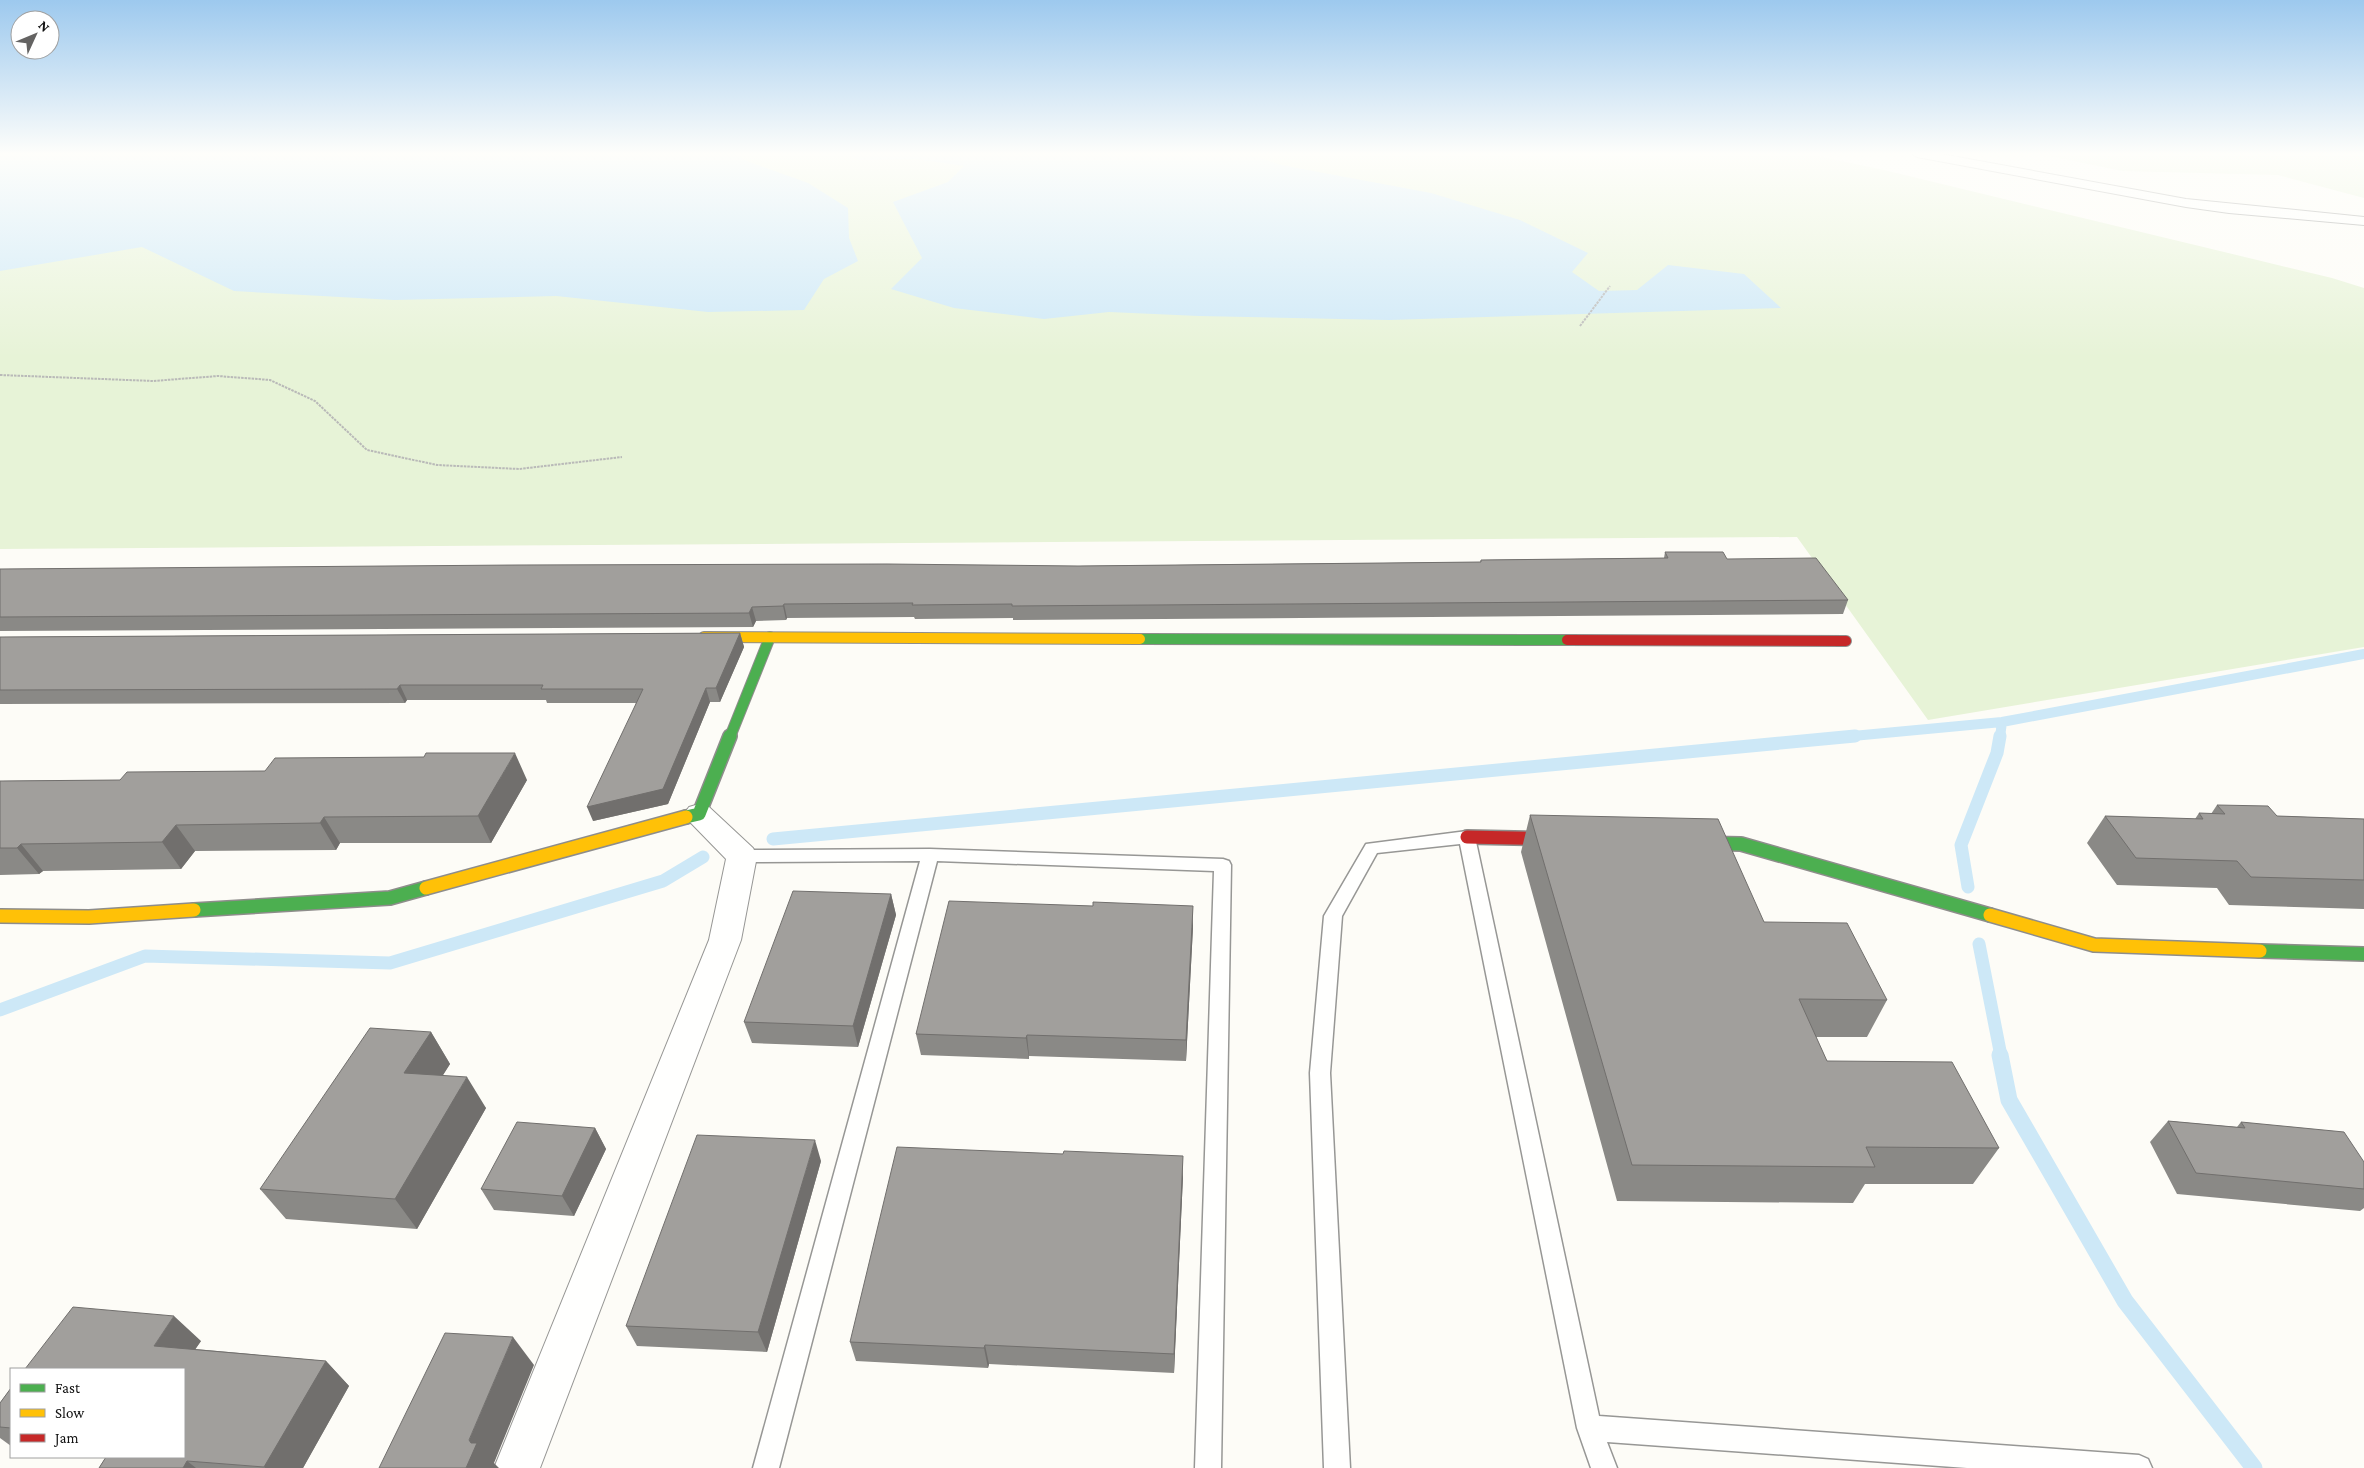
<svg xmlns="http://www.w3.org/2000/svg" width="2364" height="1468" viewBox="0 0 2364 1468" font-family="'Crimson Pro',serif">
  <rect width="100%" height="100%" fill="#fdfcf7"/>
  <path fill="#e7f3d7" d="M 0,153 L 1803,153 L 1884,170 L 2332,278 L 2364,288 L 2364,647 L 1928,720 L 1797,537 L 0,549 Z
    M 2035,153 L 2364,153 L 2364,198 L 2278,175 L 2122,171 Z"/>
  <path fill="#cde8f7" d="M 0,153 L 737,153 L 744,160 L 808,183 L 848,208 L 849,238 L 858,261 L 824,279 L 804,310 L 708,312 L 556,296 L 394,300 L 234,291 L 142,247 L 0,271 Z
    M 842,153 L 1246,153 L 1281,165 L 1431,193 L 1520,220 L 1588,253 L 1572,272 L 1599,291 L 1637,290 L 1668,265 L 1744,274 L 1781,308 L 1389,320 L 1199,316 L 1109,312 L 1044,319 L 954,308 L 891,289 L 922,258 L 893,202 L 948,182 L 964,166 L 917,159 L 860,160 Z"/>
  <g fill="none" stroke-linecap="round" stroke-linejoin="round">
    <path stroke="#cde8f7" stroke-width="10" d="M 1842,737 L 2002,722 L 2364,654
      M 2000,737 L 2002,722"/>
    <path stroke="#cde8f7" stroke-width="13" d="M 773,839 L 1855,736
      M 1968,887 L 1961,845 L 1997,753 L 2000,736
      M 1979,944 L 2001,1056
      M 0,1010 L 145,956 L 390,963 L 663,881 L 703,857"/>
    <path stroke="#cde8f7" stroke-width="17" d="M 2000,1055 L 2009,1100 L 2125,1301 L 2254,1468"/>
    <defs>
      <path id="lane" d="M 1467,831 L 1473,833 L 1475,837 L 1599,1416 L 2139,1455 L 2148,1459 L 2152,1468 L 1967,1468 L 1607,1442 L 1617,1468 L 1591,1468 L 1577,1428 L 1460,844 L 1377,853 L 1342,916 L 1330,1073 L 1350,1468 L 1324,1468 L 1310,1073 L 1324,916 L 1366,844 Z
        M 930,849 L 1223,859 L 1229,861 L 1231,865 L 1221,1468 L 1195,1468 L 1214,871 L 937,861 L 779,1468 L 753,1468 L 920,861 L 742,862 L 736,860 L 734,856 L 736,852 L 742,850 Z"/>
      <path id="street" d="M 1911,153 L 1936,153 L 2186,199 L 2364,217 L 2364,225 L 2229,213 L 2186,207 L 1917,157 Z
        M 699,804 L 709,807 L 753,848 L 757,856 L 741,940 L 540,1468 L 494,1468 L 709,940 L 726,859 L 689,821 L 684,814 L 689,807 Z"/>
      <path id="fast-far1" d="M 1140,639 L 1567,640
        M 730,737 L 770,637"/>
      <path id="fast" d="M 686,817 L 699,814 L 730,736
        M 1691,843 L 1741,844 L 1990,915
        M 194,910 L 390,898 L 426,888
        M 2260,951 L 2364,954"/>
      <path id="slow-far1" d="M 704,637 L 1140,639"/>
      <path id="slow" d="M 426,888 L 686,817
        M 1990,915 L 2094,945 L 2260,951
        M 0,916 L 89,917 L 194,910"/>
      <path id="jam-far1" d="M 1567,640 L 1846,641"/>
      <path id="jam" d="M 1467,837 L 1560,839"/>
    </defs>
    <use href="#lane" stroke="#979795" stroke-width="3"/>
    <use href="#street" stroke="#979795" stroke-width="2"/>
    <use href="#fast-far1" stroke="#8e8d8b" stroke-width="12"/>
    <use href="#fast" stroke="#8e8d8b" stroke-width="16"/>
    <use href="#slow-far1" stroke="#8e8d8b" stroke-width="12"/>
    <use href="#slow" stroke="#8e8d8b" stroke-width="16"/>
    <use href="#jam-far1" stroke="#8e8d8b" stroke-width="12"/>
    <use href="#jam" stroke="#8e8d8b" stroke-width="16"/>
    <path stroke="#b9b9b8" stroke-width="2" stroke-dasharray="2.5 1" stroke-linecap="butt" d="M 1580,326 L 1610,286
      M 0,375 L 153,381 L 218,376 L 270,380 L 315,401 L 367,450 L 437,465 L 519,469 L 622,457"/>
    <use href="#lane" fill="#fffffe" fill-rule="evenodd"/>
    <use href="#street" fill="#fffffe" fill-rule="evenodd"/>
    <use href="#fast-far1" stroke="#4caf50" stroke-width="10"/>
    <use href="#fast" stroke="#4caf50" stroke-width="13"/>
    <use href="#slow-far1" stroke="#ffc107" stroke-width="10"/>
    <use href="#slow" stroke="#ffc107" stroke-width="13"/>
    <use href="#jam-far1" stroke="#c62828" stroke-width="10"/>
    <use href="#jam" stroke="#c62828" stroke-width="13"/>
  </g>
  <path fill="#8a8986" d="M 1665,552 L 1727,559 L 1848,600 L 1843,614 L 1013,620 L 1013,618 L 915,619 L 914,617 L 787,618 L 786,620 L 756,621 L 753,627 L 0,631 L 0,569 L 1078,566 L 1384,563 L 1480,562 L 1481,560 L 1664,558 Z
    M 740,633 L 744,647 L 720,702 L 710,702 L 668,804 L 593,821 L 636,703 L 547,703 L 546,700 L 407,700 L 405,703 L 0,704 L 0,637 Z
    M 120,780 L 527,780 L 491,843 L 340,843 L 336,850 L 195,851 L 181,869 L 43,871 L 39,874 L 0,875 L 0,781 Z
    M 2217,805 L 2277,816 L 2364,819 L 2364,909 L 2229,905 L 2217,888 L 2117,885 L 2087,843 L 2105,816 L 2195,819 L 2199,813 L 2211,814 Z
    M 1530,815 L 1764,922 L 1887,1000 L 1867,1037 L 1816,1037 L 1827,1061 L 1999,1148 L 1973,1184 L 1865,1184 L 1853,1203 L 1617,1201 L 1521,852 Z
    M 891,894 L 896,915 L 858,1047 L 752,1043 L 744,1022 Z
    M 1193,927 L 1186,1061 L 1029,1056 L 1029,1059 L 921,1055 L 916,1034 Z
    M 431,1032 L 450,1064 L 442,1076 L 486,1108 L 417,1229 L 286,1219 L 260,1189 Z
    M 2168,1121 L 2237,1127 L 2241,1122 L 2364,1162 L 2364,1208 L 2360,1211 L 2177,1194 L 2150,1142 Z
    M 595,1128 L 606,1149 L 574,1216 L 494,1210 L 481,1189 Z
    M 821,1161 L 767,1352 L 637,1346 L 626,1326 Z
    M 1183,1176 L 1174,1373 L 989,1364 L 988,1368 L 856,1361 L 850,1342 Z
    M 201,1341 L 195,1349 L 326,1361 L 349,1386 L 303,1468 L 99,1468 L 106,1457 L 102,1457 L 184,1457 L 25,1369 Z
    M 11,1388 L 11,1446 L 0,1438 L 0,1403 Z"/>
  <path fill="#716f6d" d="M 784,604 L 787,618 L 786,620 L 783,606 Z
    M 752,607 L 756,621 L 753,627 L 749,613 Z
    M 740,633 L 744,647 L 720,702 L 716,688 Z
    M 400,685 L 407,700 L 405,703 L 397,689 Z
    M 706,688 L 710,702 L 668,804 L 593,821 L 587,807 Z
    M 515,753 L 527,780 L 491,843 L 478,816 Z
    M 324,817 L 340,843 L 336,850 L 320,823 Z
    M 176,825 L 195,851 L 181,869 L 162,842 Z
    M 21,844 L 43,871 L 39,874 L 17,848 Z
    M 891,894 L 896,915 L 858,1047 L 853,1026 Z
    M 1193,906 L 1193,927 L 1186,1061 L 1186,1040 Z
    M 431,1032 L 450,1064 L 425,1104 L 404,1073 Z
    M 1027,1035 L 1029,1056 L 1029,1059 L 1026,1038 Z
    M 467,1077 L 486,1108 L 417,1229 L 395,1199 Z
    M 595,1128 L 606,1149 L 574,1216 L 562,1196 Z
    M 815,1140 L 821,1161 L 767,1352 L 758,1332 Z
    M 1183,1156 L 1183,1176 L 1174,1373 L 1174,1354 Z
    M 174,1316 L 201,1341 L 182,1369 L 154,1346 Z
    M 513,1337 L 534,1365 L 494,1463 L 499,1468 L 466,1468 L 469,1440 Z
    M 985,1345 L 989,1364 L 988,1368 L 984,1348 Z
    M 326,1361 L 349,1386 L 303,1468 L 265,1468 L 264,1467 Z
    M 187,1461 L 196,1468 L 183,1468 Z"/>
  <path fill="#a19f9c" stroke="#716f6d" d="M 1665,552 L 1723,552 L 1727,559 L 1816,558 L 1848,600 L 1012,606 L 1012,604 L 912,605 L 913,603 L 784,604 L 783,606 L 752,607 L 749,613 L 0,617 L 0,569 L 519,565 L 887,564 L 1078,566 L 1384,563 L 1481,562 L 1481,560 L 1668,558 Z
    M 740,633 L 716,688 L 706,688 L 663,789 L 587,807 L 643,689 L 541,689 L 543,685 L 400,685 L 397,689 L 0,690 L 0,637 Z
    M 426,753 L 515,753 L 478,816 L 324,817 L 320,823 L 176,825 L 162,842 L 21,844 L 17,848 L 0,848 L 0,781 L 120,780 L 127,772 L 265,771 L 275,758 L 424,757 Z
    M 2217,805 L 2268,806 L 2277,816 L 2364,819 L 2364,880 L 2251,877 L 2237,861 L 2136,858 L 2105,816 L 2203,819 L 2199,813 L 2225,814 Z
    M 1530,815 L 1718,819 L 1764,922 L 1847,923 L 1887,1000 L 1799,999 L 1827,1061 L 1952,1062 L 1999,1148 L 1866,1147 L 1875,1167 L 1632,1165 Z
    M 793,891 L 891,894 L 853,1026 L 744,1022 Z
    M 949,901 L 1093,906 L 1093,902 L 1193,906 L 1186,1040 L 1027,1035 L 1026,1038 L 916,1034 Z
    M 370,1028 L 431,1032 L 404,1073 L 467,1077 L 395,1199 L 260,1189 Z
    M 2168,1121 L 2245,1128 L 2241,1122 L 2344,1132 L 2364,1162 L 2364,1189 L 2196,1173 Z
    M 517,1122 L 595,1128 L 562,1196 L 481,1189 Z
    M 697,1135 L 815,1140 L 758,1332 L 626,1326 Z
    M 897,1147 L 1063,1154 L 1064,1151 L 1183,1156 L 1174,1354 L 985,1345 L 984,1348 L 850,1342 Z
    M 73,1307 L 174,1316 L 154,1346 L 326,1361 L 264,1467 L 187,1461 L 183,1468 L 99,1468 L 106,1457 L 184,1457 L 184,1369 L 25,1369 Z
    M 445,1333 L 513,1337 L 469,1440 L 471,1443 L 477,1443 L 466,1468 L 379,1468 Z
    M 11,1388 L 11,1428 L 0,1427 L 0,1403 Z"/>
  <linearGradient id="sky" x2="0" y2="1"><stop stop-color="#9dc9ee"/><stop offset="0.43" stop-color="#fefefb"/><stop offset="1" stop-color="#fefefb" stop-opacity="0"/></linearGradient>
  <rect width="2364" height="358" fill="url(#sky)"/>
  <rect x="10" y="1368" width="175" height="90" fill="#ffffff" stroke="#a0a0a0"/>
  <rect x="20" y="1384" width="25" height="8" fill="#4caf50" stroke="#a0a0a0"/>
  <text x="55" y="1393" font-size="15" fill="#111111">Fast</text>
  <rect x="20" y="1409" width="25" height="8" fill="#ffc107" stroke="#a0a0a0"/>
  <text x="55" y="1418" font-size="15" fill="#111111">Slow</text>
  <rect x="20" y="1434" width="25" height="8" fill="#c62828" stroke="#a0a0a0"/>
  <text x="55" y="1443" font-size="15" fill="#111111">Jam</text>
  <g transform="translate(35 35) rotate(46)"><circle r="24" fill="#ffffff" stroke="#a0a0a0"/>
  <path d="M0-4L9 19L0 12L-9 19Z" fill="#646362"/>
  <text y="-8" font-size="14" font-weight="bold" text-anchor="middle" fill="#111111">N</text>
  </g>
</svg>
